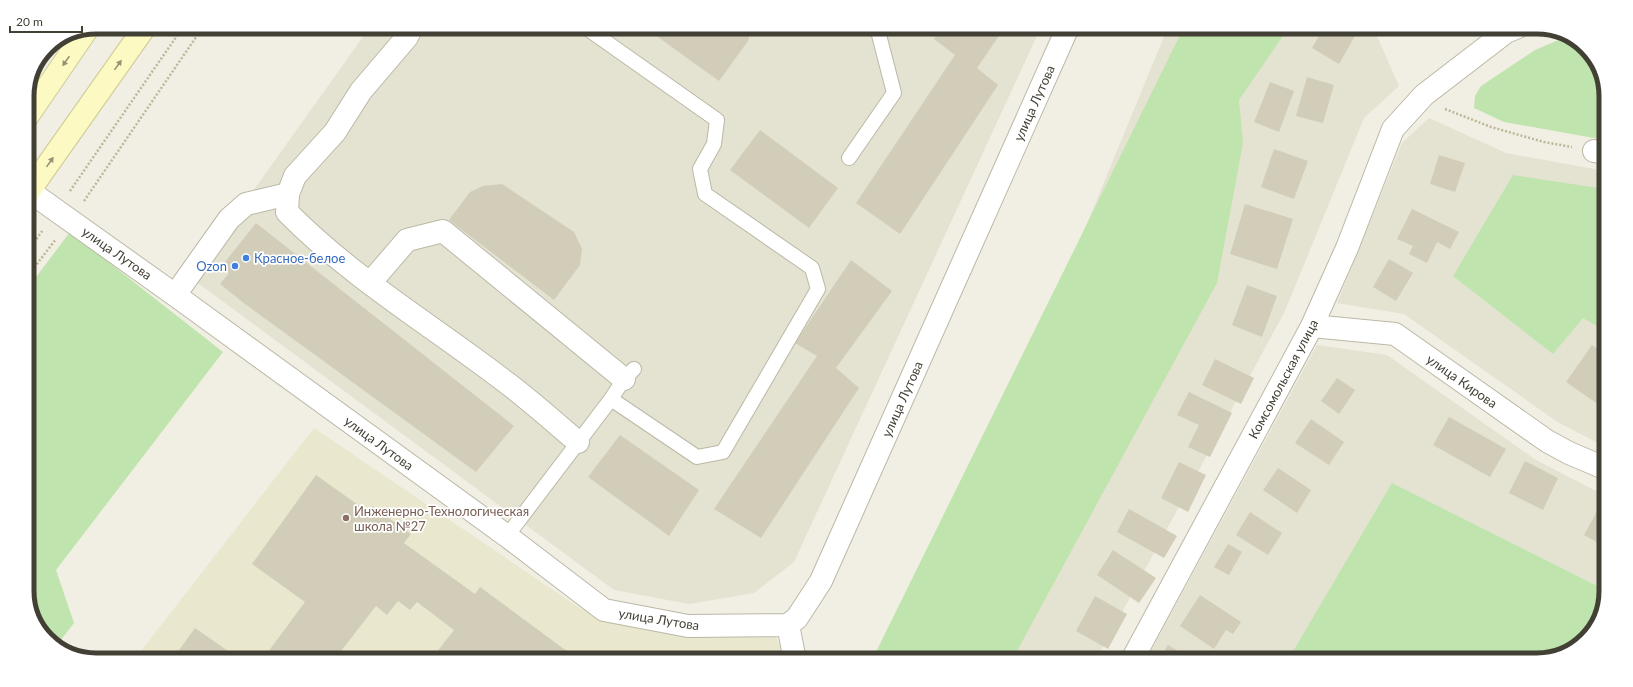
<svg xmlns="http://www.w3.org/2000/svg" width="1633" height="687" viewBox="0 0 1633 687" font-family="Lato,sans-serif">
  <rect width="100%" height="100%" fill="#f1efe3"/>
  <path fill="#e4e2d1" d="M 370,27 L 1041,27 L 794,562 L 754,593 L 689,604 L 614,590 L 191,278 Z
    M 1168,27 L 1373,27 L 1399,86 L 1364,118 L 1285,311 L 1096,660 L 907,660 Z
    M 1429,118 L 1506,153 L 1605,171 L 1602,445 L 1559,423 L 1404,314 L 1337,303 L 1402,143 Z
    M 1317,345 L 1387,355 L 1536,460 L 1602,494 L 1601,617 L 1576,648 L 1537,660 L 1146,660 Z"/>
  <path fill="#e9e7cd" d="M 314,428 L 581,609 L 657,630 L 774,634 L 787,660 L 134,660 Z"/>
  <path fill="#c0e4ad" d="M 1184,27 L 1289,27 L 1239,100 L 1243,143 L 1217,283 L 1012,660 L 872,660 Z
    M 1568,36 L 1594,57 L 1606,92 L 1605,140 L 1504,122 L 1474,108 L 1475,96 L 1481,86 L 1535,50 Z
    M 1513,175 L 1605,189 L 1604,330 L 1583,318 L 1553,354 L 1453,276 Z
    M 70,232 L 223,352 L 56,570 L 74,623 L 57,645 L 41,633 L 27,596 L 27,289 Z
    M 1392,483 L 1601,588 L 1601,617 L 1576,648 L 1537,660 L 1288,660 Z"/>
  <path fill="#d2cdb9" d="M 644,27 L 752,27 L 748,41 L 719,81 Z
    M 942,27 L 1005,27 L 977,68 L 998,85 L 900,234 L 856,203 L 955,55 L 934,39 Z
    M 1324,27 L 1360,27 L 1339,64 L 1312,48 Z
    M 1307,77 L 1334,85 L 1323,123 L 1296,116 Z
    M 1270,82 L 1294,91 L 1279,132 L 1254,122 Z
    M 760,130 L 838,188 L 809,228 L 730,170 Z
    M 1274,149 L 1308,161 L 1294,199 L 1261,187 Z
    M 1439,155 L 1465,163 L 1455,192 L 1430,184 Z
    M 502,184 L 574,232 L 582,249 L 580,265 L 554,300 L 449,220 L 470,192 L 483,186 Z
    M 1245,204 L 1293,219 L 1277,269 L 1230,254 Z
    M 1412,209 L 1459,232 L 1450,249 L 1437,242 L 1427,263 L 1409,254 L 1413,246 L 1397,239 Z
    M 256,223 L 514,426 L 476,472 L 245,304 L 220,284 L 229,273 L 221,267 Z
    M 1389,259 L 1413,273 L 1396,301 L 1373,287 Z
    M 851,260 L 892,291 L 836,368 L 859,388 L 761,538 L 714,509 L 817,356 L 795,343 Z
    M 1247,285 L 1277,296 L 1262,337 L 1232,325 Z
    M 1592,345 L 1603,353 L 1602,407 L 1566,382 Z
    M 1215,359 L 1254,378 L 1241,404 L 1202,385 Z
    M 1337,378 L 1355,390 L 1339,414 L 1321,401 Z
    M 1189,392 L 1232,413 L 1210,457 L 1188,447 L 1199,425 L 1177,415 Z
    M 1449,417 L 1506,449 L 1490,477 L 1433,445 Z
    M 1311,419 L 1344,442 L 1329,465 L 1295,443 Z
    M 620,435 L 699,490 L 669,536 L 588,477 Z
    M 1525,461 L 1558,478 L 1543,510 L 1509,493 Z
    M 1179,462 L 1206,475 L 1188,512 L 1161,498 Z
    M 1278,468 L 1311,490 L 1297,513 L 1263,490 Z
    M 316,475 L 368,512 L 372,506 L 411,534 L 404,543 L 475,594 L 480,587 L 579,660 L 495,660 L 491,657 L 488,660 L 445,660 L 436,653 L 454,630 L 417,602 L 410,610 L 398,601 L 387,615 L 376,606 L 334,660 L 262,660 L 305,602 L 252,564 Z
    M 1602,502 L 1602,545 L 1584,535 Z
    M 1129,509 L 1177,536 L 1164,558 L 1117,532 Z
    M 1250,512 L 1282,533 L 1268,555 L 1236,535 Z
    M 1228,544 L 1242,552 L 1229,575 L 1214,567 Z
    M 1113,550 L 1156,578 L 1139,603 L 1097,575 Z
    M 1200,595 L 1241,622 L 1233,634 L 1226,630 L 1214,649 L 1180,626 Z
    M 1095,596 L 1127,614 L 1108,649 L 1076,631 Z
    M 195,628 L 241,660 L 172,660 Z
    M 1168,645 L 1187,656 L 1185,660 L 1159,660 Z"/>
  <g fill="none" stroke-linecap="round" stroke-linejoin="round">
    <defs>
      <path id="service" d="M 585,27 L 717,120 L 714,144 L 700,169 L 705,194 L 812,268 L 818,289 L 723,452 L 697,457 L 611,399
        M 849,158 L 894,93 L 879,35 L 884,27
        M 507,536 L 611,399 L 624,379 L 634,369"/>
      <path id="minor" d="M 412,27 L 407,37 L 361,91 L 335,132 L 295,176 L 288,194 L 287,212 C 351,277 431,325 503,380 C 529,399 553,421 578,442
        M 1594,151 L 1605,153
        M 29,191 L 175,295 L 507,536 L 604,610 L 688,626 L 788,625 L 797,618 L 821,581 L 1068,27
        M 370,283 L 407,240 L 443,231 L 624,379
        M 175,295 L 229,219 L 246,204 L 288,194
        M 1312,326 L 1395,334 L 1547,441 L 1569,453 L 1602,467
        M 788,625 L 795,660
        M 1132,660 L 1312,326 L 1347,248 L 1393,129 L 1424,95 L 1506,32 L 1518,27"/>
      <path id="secondary" d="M 27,117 L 88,28
        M 27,194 L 145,27"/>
    </defs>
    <use href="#service" stroke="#bbb8a6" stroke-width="16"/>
    <use href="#minor" stroke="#bbb8a6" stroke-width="24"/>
    <use href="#secondary" stroke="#cfcb94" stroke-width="24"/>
    <path stroke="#bdb798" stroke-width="2.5" stroke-dasharray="2 2" stroke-linecap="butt" d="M 1445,109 L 1491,127 L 1544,142 L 1572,147
      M 70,191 L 183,27
      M 84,201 L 203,27
      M 27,252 L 43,230
      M 27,277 L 56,239"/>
    <use href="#service" stroke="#fff" stroke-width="14"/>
    <use href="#minor" stroke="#fff" stroke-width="22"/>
    <use href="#secondary" stroke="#fcf9c2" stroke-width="22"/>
  </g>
  <defs><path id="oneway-solid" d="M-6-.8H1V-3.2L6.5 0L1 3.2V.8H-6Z"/></defs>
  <g fill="#969374">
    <use href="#oneway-solid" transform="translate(66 61) rotate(125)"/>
    <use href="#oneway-solid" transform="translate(118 65) rotate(-54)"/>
    <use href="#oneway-solid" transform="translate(50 162) rotate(-55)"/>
  </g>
  <g fill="#3f7fe0" stroke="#fff" stroke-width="1.5">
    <circle cx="246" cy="258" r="4"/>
    <circle cx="235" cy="266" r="4"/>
  </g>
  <circle fill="#8d6e63" stroke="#fff" stroke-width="1.5" cx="346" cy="518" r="4"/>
  <g text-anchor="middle" stroke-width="3.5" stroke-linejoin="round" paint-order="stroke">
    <g font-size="13" fill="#423f34" stroke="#fff">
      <text transform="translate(1034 103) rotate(-66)" y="5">улица Лутова</text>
      <text transform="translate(117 253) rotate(35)" y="5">улица Лутова</text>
      <text transform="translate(1283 379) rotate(-62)" y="5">Комсомольская улица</text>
      <text transform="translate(1462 381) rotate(35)" y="5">улица Кирова</text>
      <text transform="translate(902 399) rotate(-66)" y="5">улица Лутова</text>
      <text transform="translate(379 443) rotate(36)" y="5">улица Лутова</text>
      <text transform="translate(659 619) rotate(9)" y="5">улица Лутова</text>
    </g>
    <g font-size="13" fill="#366cbe" stroke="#fff" text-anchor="start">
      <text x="254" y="263">Красное-белое</text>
      <text x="227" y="271" text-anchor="end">Ozon</text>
    </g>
    <g font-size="13" fill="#785e54" stroke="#fff" text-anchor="start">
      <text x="354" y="516">Инженерно-Технологическая<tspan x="354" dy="15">школа №27</tspan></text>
    </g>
  </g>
  <path d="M0 0H1633V687H0ZM96 34H1537A62 62 0 0 1 1599 96V591A62 62 0 0 1 1537 653H96A62 62 0 0 1 34 591V96A62 62 0 0 1 96 34Z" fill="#fff" fill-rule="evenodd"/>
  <path fill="none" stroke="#423f34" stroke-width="5" d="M96 34H1537A62 62 0 0 1 1599 96V591A62 62 0 0 1 1537 653H96A62 62 0 0 1 34 591V96A62 62 0 0 1 96 34Z"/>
  <path d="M10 26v6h72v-6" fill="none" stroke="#423f34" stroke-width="2"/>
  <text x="16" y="26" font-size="12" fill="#423f34" stroke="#ffffff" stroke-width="3" paint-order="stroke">20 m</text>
</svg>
